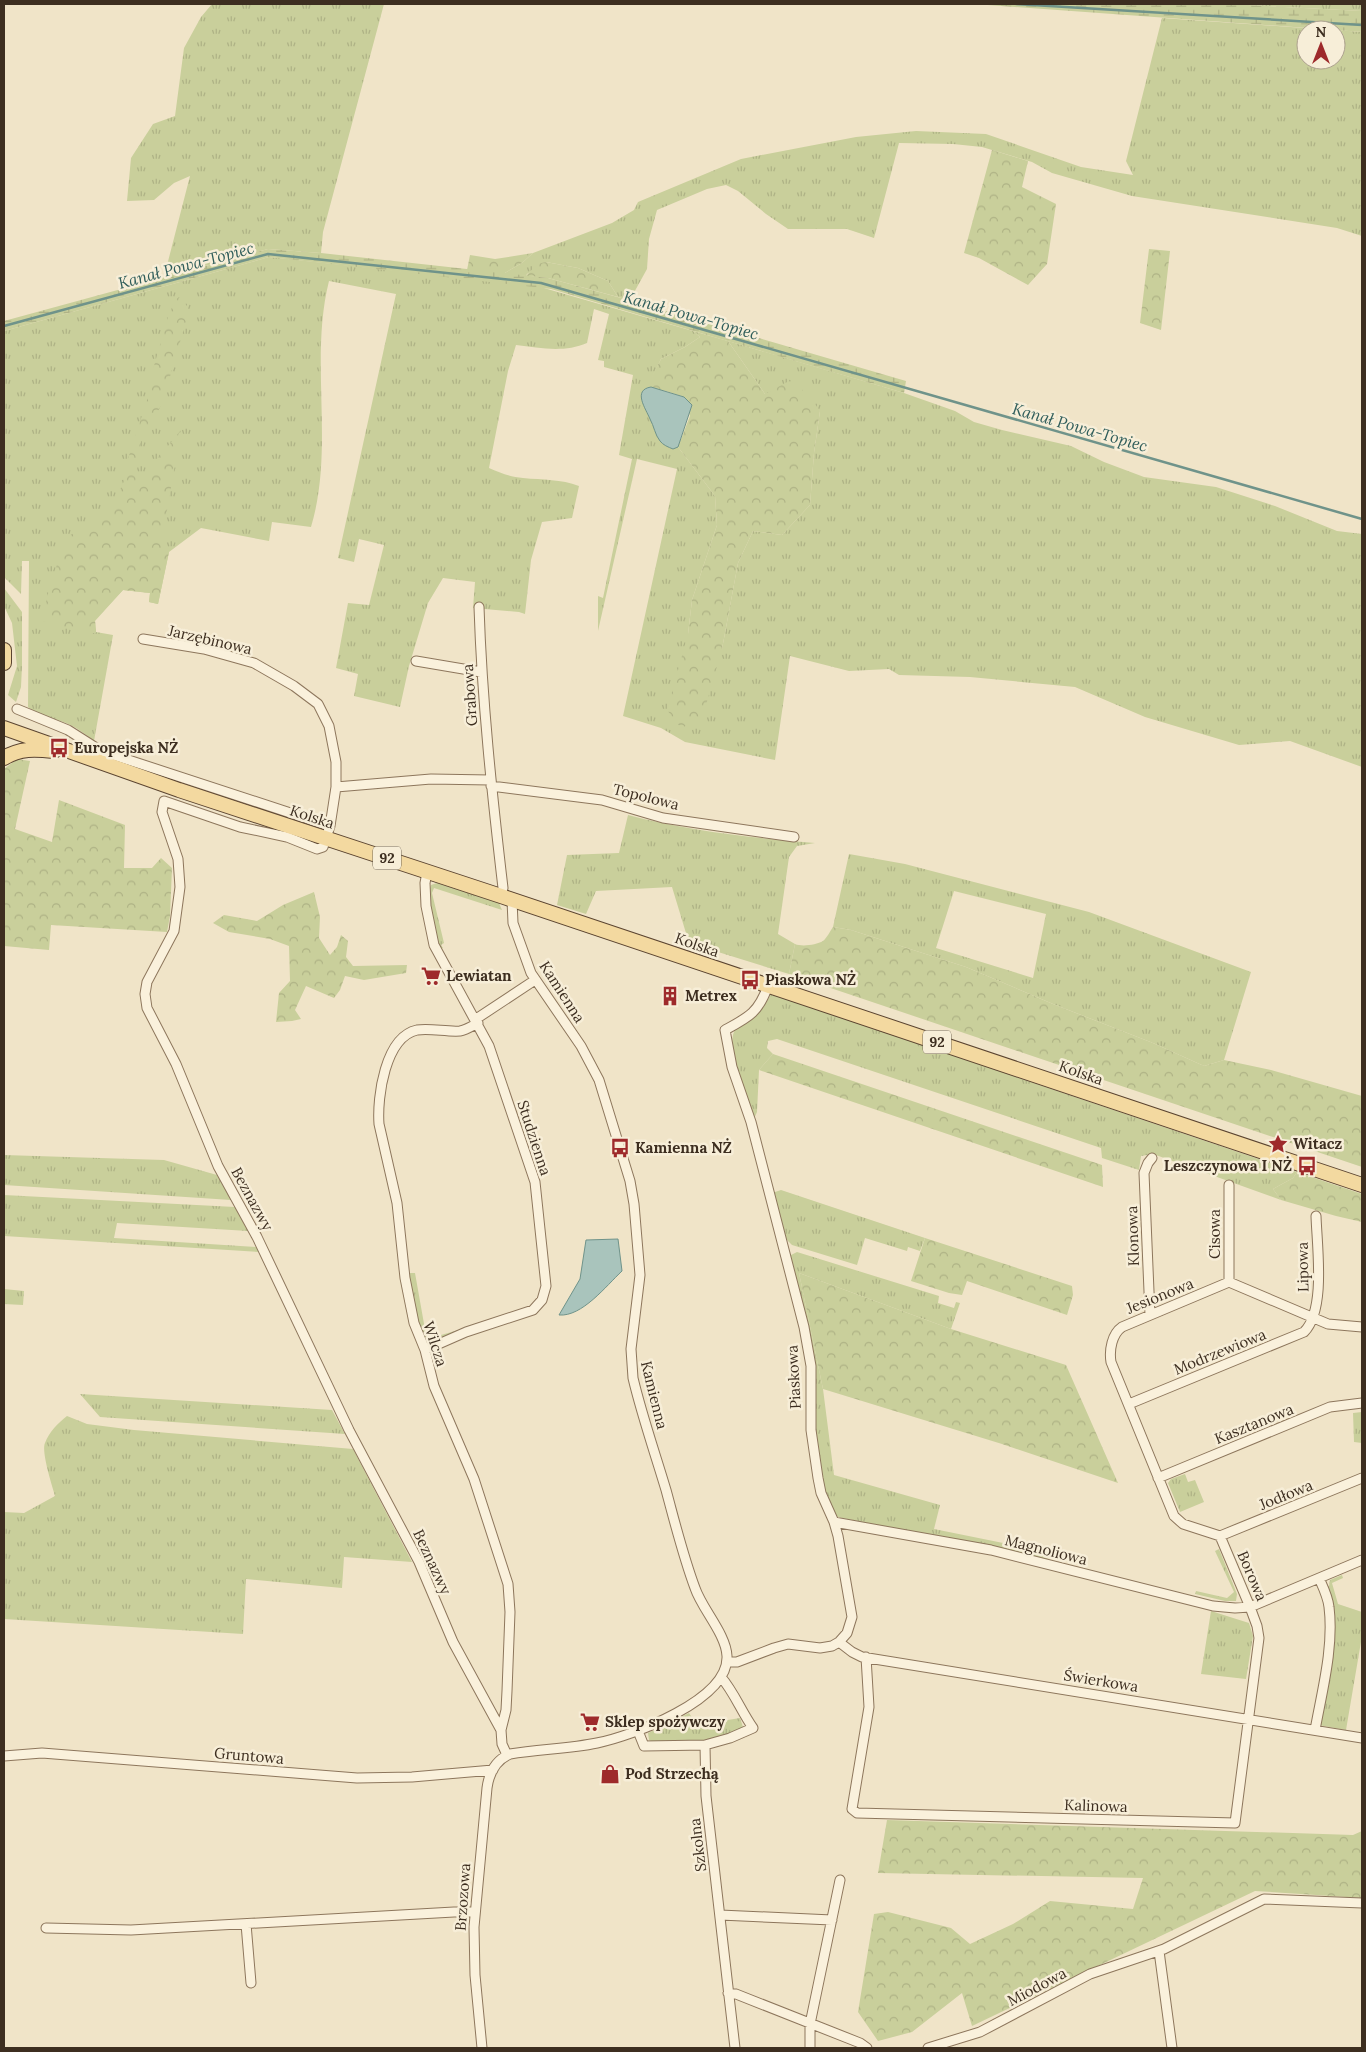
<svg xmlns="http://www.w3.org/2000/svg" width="1366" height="2052" viewBox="0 0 1366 2052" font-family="Lora,serif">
  <defs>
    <pattern id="grass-tufts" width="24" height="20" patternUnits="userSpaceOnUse" patternTransform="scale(1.25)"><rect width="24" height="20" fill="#c9cf9b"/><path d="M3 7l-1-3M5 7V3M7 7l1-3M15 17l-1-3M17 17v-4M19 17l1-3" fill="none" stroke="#aeb285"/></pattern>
    <pattern id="forest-crowns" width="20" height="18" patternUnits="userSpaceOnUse" patternTransform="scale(1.25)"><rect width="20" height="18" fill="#c9cf9b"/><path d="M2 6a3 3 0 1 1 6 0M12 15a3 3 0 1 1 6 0" fill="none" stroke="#aeb285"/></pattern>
    <pattern id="wetland-marsh" width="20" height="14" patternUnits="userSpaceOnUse" patternTransform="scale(1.25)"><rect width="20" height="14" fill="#c9cf9b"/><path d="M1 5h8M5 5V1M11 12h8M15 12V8" fill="none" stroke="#aeb285"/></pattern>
  </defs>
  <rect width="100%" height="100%" fill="#f0e4c8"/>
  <path fill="url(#grass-tufts)" fill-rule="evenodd" d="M 212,4 L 384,4 L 323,232 L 321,253 L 268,249 L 164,277 L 190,176 L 174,183 L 154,200 L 127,201 L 131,158 L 153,124 L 175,116 L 184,48 L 201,17 Z
    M 1229,4 L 1362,4 L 1362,11 Z
    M 1162,18 L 1332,30 L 1306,30 L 1306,60 L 1336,60 L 1336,30 L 1362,32 L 1362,236 L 1337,228 L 1132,196 L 1052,173 L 1032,162 L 982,147 L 953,144 L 899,143 L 874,238 L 847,229 L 788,229 L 766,214 L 738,191 L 726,185 L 707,189 L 657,210 L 649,239 L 647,269 L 631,298 L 632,301 L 618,297 L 608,281 L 578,268 L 546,262 L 527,274 L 526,276 L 503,274 L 522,263 L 533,253 L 612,223 L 634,210 L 638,202 L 741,159 L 856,137 L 916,131 L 986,134 L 1081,167 L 1133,175 L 1126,161 Z
    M 269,257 L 537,286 L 693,331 L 700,337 L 685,347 L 661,359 L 647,388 L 651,387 L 681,441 L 678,447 L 715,496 L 717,525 L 692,600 L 688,634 L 722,649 L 738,563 L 753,531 L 782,535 L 810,505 L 814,453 L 820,411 L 765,394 L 728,341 L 904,393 L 955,411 L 974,422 L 1002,430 L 1071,446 L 1104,462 L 1144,477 L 1216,487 L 1275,506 L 1337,531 L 1362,534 L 1362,767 L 1290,741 L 1239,745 L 1145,717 L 1075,687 L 970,677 L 899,675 L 889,669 L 849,671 L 790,656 L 775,760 L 685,742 L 661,728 L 623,716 L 677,469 L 637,459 L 598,631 L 598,596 L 603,598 L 632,459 L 619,455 L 633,375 L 604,367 L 604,361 L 598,360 L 609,314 L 594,309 L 587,343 C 564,353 540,348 516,345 L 508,371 L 489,468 C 500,473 511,477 523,478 C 543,480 561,479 579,486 L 572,518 L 542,522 L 531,560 L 525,614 L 519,612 L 473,608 L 475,582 L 443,578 L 428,603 L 409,666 L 400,707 L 354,696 L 358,674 L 336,668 L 348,603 L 369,605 L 384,545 L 359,539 L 354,562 L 338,558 L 396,294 L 329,281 C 309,361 335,447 311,527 L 272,522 L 269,541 L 201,528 L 169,552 L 158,604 L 149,602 L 150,593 L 123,590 L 95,621 L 96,632 L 113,635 L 94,741 C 85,734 76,727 66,723 C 53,718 38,716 28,707 L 29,561 L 22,561 L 21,594 L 4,577 L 4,331 Z
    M 4,588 L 22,612 L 22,666 L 21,687 L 16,702 L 8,695 L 17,666 L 12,623 L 4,606 Z
    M 628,815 C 690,831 752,838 815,843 L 797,846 L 789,857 L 778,934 L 795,944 L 789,974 L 689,943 L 672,887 L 596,891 L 586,914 L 557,905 L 567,855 L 619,853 Z
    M 849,854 L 905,864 L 1089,912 L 1251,972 L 1224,1060 L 1204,1066 L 1153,1043 L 1053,1004 L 966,967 L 851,930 L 833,927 ZM 954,891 L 1046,914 L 1033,978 L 936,948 Z
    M 437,883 L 499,903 L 502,910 L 434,888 L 432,893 L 444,943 L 441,945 L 443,948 L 441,949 C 435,936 425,899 431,885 Z
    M 771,994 L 1297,1172 L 1293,1178 L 1273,1189 L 1281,1200 L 1153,1154 L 1141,1156 L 1139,1170 L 1102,1158 L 1101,1148 L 777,1039 L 768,1041 L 767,1048 L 773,1054 L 759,1070 L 757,1112 L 753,1121 C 748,1104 723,1042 736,1029 C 738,1026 743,1025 746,1023 C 757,1015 765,1007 771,994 Z
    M 4,1155 L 164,1160 L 217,1175 L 231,1200 L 4,1185 Z
    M 781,1190 L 925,1238 L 920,1251 L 908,1247 L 907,1251 L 865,1238 L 857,1265 L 792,1245 L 784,1237 L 772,1193 Z
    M 4,1195 L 235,1207 L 248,1231 L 117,1223 L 114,1238 L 258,1247 L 260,1252 L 4,1236 Z
    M 797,1252 L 939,1296 L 938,1303 L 954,1308 L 956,1302 L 960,1303 L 951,1329 L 799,1273 L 823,1389 L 834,1475 L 940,1505 L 934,1529 L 1013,1545 L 1021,1542 L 1034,1544 L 1039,1553 L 1048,1555 L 1047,1560 L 838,1517 L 832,1511 L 820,1480 L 813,1403 L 789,1256 Z
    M 408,1273 L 415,1273 L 426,1335 L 434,1337 L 462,1329 C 449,1335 434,1349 421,1336 Z
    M 4,1289 L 24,1291 L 23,1305 L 4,1304 Z
    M 80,1394 L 332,1410 L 345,1434 L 100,1417 Z
    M 1362,1412 L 1362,1443 L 1354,1442 L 1353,1413 Z
    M 67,1416 L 87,1424 L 134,1430 L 353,1449 L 412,1562 L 344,1557 L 342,1588 L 246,1579 L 243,1634 L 4,1619 L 4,1512 L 24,1513 L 55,1496 C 52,1485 41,1452 45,1443 C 49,1432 58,1423 67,1416 Z
    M 1185,1474 L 1188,1482 L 1195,1480 L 1204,1502 L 1180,1512 L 1168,1483 L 1171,1479 Z
    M 1219,1549 L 1237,1594 L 1236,1601 L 1225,1601 L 1195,1594 L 1196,1591 L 1227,1598 L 1234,1592 L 1215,1551 Z
    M 1342,1575 L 1343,1578 L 1332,1583 L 1338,1604 L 1362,1612 L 1362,1636 L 1346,1730 L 1318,1725 L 1332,1635 L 1326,1587 L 1329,1586 L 1330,1580 Z
    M 1211,1611 L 1249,1623 L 1253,1636 L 1246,1679 L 1201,1674 Z
    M 689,1713 L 697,1725 L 740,1718 L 743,1727 C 715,1744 685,1741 653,1742 L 649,1740 L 648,1733 Z"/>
  <path fill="url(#forest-crowns)" d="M 992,150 L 1028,161 L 1022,187 L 1056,204 L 1047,264 L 1028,285 L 979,258 L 964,253 Z
    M 1149,249 L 1170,251 L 1161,330 L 1140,323 Z
    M 533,253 L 522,263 L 503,274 L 467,270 L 470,255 L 495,259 Z
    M 546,262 L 578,268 L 608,281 L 618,297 L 548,278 L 526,276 L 537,264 Z
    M 179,297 L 187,306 L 187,318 L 162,404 L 141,440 L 134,492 L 154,463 L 181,430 L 161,545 L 169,552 L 158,604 L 149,602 L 150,593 L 123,590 L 95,620 L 96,633 L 84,633 L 43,621 C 46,592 57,562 69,535 L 86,529 L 108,516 L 124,481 L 127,462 L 148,397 L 154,366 L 168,317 L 175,300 Z
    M 693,331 L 728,341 L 765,394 L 789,381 L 807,393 L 820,411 L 814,453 L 810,505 L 782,535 L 753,531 L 738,563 L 722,649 L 702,719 L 681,728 L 667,710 L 688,634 L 692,600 L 717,525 L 715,496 L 678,447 L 690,416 L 684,397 L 666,391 L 646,388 L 661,359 L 685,347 L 700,337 Z
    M 17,759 L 30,761 L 15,829 L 52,842 L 59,800 L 125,825 L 124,868 L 152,868 L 161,858 L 172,868 L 170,916 L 167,932 L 51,925 L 49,950 L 4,946 L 4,769 Z
    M 314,892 L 320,917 L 319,938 L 330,955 L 337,947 L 341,935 L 348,941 L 346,957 L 353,966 L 407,965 L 406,973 L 364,980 L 345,976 L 340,990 L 334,998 L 306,986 L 295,1010 L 301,1019 L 292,1021 L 276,1022 L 279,993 L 290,981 L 289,946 L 270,939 L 229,932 L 213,923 L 224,915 L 257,921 L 283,905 Z
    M 833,927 L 851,930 L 966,967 L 1053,1004 L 1153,1043 L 1204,1066 L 1224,1060 L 1271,1070 L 1362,1096 L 1362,1167 L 789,974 L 795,944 C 802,947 816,945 823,941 C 827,938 830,931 833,927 Z
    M 773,1054 L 1102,1165 L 1103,1187 L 759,1070 Z
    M 1297,1172 L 1362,1194 L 1362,1222 L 1336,1216 L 1281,1200 L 1273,1189 L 1293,1178 Z
    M 925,1238 L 1072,1286 L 1073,1295 L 1067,1315 L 967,1281 L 962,1295 L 949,1293 L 911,1281 Z
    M 799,1273 L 951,1329 L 1066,1365 L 1118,1483 L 1002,1444 L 823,1389 Z
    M 887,1820 L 1353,1835 L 1362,1831 L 1362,1898 L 1255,1891 L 972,2026 L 962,1993 L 912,2032 L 878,2041 L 858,2012 L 874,1914 L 888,1912 L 951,1928 L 970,1944 L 1013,1924 L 1050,1901 L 1133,1909 L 1143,1878 L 878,1873 Z"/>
  <path fill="url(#wetland-marsh)" d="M 974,4 L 1229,4 L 1362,11 L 1362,32 Z
    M 268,249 L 321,253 L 548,278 L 632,301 L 906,381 L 904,393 L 551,289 L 269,257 L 4,331 L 4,321 Z"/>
  <path fill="#a9c4bc" stroke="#6f938a" d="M 651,387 L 684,397 L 692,405 L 678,447 L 673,449 C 668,447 663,445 660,441 C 655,435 654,426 650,419 C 646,409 632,390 651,387 Z
    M 618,1239 L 622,1271 C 606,1286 582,1317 559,1315 L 580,1279 L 586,1240 Z"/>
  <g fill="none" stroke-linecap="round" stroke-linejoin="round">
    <path stroke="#6f938a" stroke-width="2.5" d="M 1016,4 L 1362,25
      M 4,326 L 268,254 L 541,283 L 1362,519"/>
    <defs>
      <path id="minor" d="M 479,607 C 482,701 492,794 503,888 L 501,896
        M 143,639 L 204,649 L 254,663 L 294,686 L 318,704 L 329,726 L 336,762 L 336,787 L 330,826 L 323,847 L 317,849 L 287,837 L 240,827 L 164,801 L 162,812 L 178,859 L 180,887 L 174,931 L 147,982 L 145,994 L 147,1008 L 176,1064 L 218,1166 L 257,1237 L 349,1430 L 419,1562 L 453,1642 L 501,1730 L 502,1744 L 507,1755
        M 416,661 L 481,672
        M 17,709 L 68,730 L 101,751 L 330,826
        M 491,786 L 602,800 L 663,818 L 794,837
        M 336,787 L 431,779 L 490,780
        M 476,1019 L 535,980
        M 478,1023 C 472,1026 466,1030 460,1031 C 446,1032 431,1028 417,1030 C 385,1037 377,1097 379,1124 L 397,1203 L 405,1278 L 414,1323 L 425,1350 L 434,1386 L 474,1479 L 508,1584 L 510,1612 L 507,1691 L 506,1710 L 501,1730
        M 1229,1185 L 1229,1282
        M 1150,1315 L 1144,1173 L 1148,1163 L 1152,1158
        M 425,1350 L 466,1332 L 533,1310 L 542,1300 L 546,1286 L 535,1182 L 489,1046 L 434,945 L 426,906 L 425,883 L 427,872
        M 1129,1404 L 1304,1332 C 1326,1310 1317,1247 1316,1216
        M 1158,1478 L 1330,1407 L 1362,1403
        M 834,1522 L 991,1550 L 1213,1606 L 1235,1608 L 1250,1607 L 1362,1560
        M 1220,1536 L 1183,1524 L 1174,1516 L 1111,1362 C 1109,1350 1112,1334 1122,1327 L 1229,1282 L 1328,1324 L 1362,1327
        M 1220,1536 L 1362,1478
        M 839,1642 L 852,1652 L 862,1657 L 1362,1738
        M 866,1657 L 869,1707 L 852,1809 L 857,1813 L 1235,1823 L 1259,1638 L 1257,1626 L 1250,1607 L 1220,1536
        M 727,1662 L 737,1662 L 774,1648 L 788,1644 L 820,1648 L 832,1646 L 839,1642 L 847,1633 L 852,1617 L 838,1536 L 834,1522 L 821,1493 L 818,1478 L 811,1430 L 811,1366 L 804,1327 L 751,1122 L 732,1067 L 725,1030 C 749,1017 758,1013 768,986
        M 721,1677 C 734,1692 741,1711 753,1728 L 730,1738 L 705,1745 L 706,1796 L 735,2048
        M 1315,1730 C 1322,1691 1334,1647 1329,1607 C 1328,1597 1323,1587 1319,1578
        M 638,1731 L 644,1746 L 705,1745
        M 4,1756 L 42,1753 L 357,1778 L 412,1777 L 493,1770
        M 720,1915 L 832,1920
        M 246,1924 L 251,1983
        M 46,1928 L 131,1930 L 454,1912 L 474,1912
        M 1159,1951 L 1172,2048
        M 728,1993 L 736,1994 L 860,2043 L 867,2048
        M 482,2048 L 475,1975 L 474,1927 L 487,1788 C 489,1773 496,1760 510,1754 C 539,1749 568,1749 597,1743 C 632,1736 729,1700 727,1656 C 726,1634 702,1609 695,1588 C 683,1556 675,1523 666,1490 C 655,1453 642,1416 633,1378 L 631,1349 L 640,1275 L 634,1204 L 630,1181 L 599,1080 L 581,1046 L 531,973 L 513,923 L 512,900
        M 810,2048 L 810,2024 L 840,1880
        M 928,2048 L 980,2032 L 1090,1974 L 1164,1949 L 1264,1899 L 1362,1903"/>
      <path id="primary" d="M 4,650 L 4,663
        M 4,728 L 179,790 L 501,896 L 1362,1185
        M 4,758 C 20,748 35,749 54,751"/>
    </defs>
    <use href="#minor" stroke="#8d765c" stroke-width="11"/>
    <use href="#primary" stroke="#5b4430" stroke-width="16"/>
    <use href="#minor" stroke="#faf1dc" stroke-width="9"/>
    <use href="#primary" stroke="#f3d9a0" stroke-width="14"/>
  </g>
  <defs>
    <symbol id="bus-bare" viewBox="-9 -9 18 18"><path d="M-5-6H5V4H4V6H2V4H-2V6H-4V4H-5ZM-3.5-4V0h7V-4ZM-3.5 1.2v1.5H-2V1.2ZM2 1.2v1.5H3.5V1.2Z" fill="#9e2a2b" stroke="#f7eed8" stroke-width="2.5" paint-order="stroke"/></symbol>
    <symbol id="supermarket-bare" viewBox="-9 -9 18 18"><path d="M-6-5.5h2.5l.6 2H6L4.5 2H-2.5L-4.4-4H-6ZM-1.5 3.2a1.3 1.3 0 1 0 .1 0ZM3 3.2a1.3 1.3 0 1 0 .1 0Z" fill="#9e2a2b" stroke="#f7eed8" stroke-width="2.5" paint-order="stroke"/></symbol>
    <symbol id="building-bare" viewBox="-9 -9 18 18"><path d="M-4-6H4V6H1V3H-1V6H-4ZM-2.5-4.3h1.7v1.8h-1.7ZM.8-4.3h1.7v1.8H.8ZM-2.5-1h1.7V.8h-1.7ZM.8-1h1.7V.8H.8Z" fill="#9e2a2b" stroke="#f7eed8" stroke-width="2.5" paint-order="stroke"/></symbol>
    <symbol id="sight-bare" viewBox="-9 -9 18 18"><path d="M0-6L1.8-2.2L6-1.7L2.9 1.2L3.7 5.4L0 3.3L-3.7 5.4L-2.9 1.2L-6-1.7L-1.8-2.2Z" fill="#9e2a2b" stroke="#f7eed8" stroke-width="2.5" paint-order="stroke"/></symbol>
    <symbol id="shop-bare" viewBox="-9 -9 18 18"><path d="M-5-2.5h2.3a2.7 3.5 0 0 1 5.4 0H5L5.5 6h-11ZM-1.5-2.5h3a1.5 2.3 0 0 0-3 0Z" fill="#9e2a2b" stroke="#f7eed8" stroke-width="2.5" paint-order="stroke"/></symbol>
  </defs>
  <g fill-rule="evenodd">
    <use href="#bus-bare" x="45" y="734" width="28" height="28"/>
    <use href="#supermarket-bare" x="417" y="962" width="28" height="28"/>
    <use href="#bus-bare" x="736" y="966" width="28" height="28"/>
    <use href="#building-bare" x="656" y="982" width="28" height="28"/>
    <use href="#sight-bare" x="1264" y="1130" width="28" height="28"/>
    <use href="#bus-bare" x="606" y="1134" width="28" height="28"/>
    <use href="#bus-bare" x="1293" y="1152" width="28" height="28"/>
    <use href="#supermarket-bare" x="576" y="1708" width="28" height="28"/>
    <use href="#shop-bare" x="596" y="1760" width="28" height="28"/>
  </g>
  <g text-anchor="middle" stroke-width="5" stroke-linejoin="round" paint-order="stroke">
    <g fill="#f7eed8" stroke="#756857" stroke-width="1">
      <rect x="373" y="846.5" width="28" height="23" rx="4"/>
      <rect x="923" y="1030.5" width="28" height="23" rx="4"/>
    </g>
    <g font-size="14" font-weight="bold" fill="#3d2e20">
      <text x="387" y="863">92</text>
      <text x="937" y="1047">92</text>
    </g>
    <g font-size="15" fill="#3d2e20" stroke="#f7eed8">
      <text transform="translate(210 640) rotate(13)" y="5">Jarzębinowa</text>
      <text transform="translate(470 695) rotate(-94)" y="5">Grabowa</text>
      <text transform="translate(646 797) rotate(14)" y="5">Topolowa</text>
      <text transform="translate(312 817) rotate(18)" y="5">Kolska</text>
      <text transform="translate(697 945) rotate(19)" y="5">Kolska</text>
      <text transform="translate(562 992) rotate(57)" y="5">Kamienna</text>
      <text transform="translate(1081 1073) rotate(19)" y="5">Kolska</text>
      <text transform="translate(534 1138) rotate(72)" y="5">Studzienna</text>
      <text transform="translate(252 1199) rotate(61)" y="5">Beznazwy</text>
      <text transform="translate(1215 1234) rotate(-90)" y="5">Cisowa</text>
      <text transform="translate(1133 1236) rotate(-92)" y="5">Klonowa</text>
      <text transform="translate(1303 1267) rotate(-91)" y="5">Lipowa</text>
      <text transform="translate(1160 1296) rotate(-22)" y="5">Jesionowa</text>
      <text transform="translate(435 1344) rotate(72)" y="5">Wilcza</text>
      <text transform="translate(1220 1352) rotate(-22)" y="5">Modrzewiowa</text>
      <text transform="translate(794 1377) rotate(-93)" y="5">Piaskowa</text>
      <text transform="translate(654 1395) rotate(76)" y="5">Kamienna</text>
      <text transform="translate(1254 1424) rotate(-22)" y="5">Kasztanowa</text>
      <text transform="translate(1286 1495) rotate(-22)" y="5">Jodłowa</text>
      <text transform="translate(1046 1550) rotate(14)" y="5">Magnoliowa</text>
      <text transform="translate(432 1562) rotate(65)" y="5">Beznazwy</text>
      <text transform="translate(1252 1576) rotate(67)" y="5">Borowa</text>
      <text transform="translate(1101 1681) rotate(9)" y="5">Świerkowa</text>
      <text transform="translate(249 1756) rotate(5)" y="5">Gruntowa</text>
      <text transform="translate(1096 1806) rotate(2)" y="5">Kalinowa</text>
      <text transform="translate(698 1845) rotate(-97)" y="5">Szkolna</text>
      <text transform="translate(463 1897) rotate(-86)" y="5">Brzozowa</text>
      <text transform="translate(1037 1987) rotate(-28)" y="5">Miodowa</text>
    </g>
    <g font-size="15" font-weight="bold" fill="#3d2e20" stroke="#f7eed8" text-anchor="start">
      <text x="74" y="753">Europejska NŻ</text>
      <text x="446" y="981">Lewiatan</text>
      <text x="765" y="985">Piaskowa NŻ</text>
      <text x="685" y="1001">Metrex</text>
      <text x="1293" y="1149">Witacz</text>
      <text x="635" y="1153">Kamienna NŻ</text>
      <text x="1292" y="1171" text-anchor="end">Leszczynowa I NŻ</text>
      <text x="605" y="1727">Sklep spożywczy</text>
      <text x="625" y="1779">Pod Strzechą</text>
    </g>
    <g font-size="16" font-style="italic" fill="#2f5d5a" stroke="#f7eed8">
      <text transform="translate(186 265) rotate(-15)" y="6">Kanał Powa-Topiec</text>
      <text transform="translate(691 315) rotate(16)" y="6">Kanał Powa-Topiec</text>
      <text transform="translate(1080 427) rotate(16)" y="6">Kanał Powa-Topiec</text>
    </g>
  </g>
  <rect width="1366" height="2052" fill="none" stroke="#3d2e20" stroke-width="10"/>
  <g transform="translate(1321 45)"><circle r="24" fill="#f7eed8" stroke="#ada18e"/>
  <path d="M0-4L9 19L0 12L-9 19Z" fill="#9e2a2b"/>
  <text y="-8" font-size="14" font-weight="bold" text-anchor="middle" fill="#3d2e20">N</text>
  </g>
</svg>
